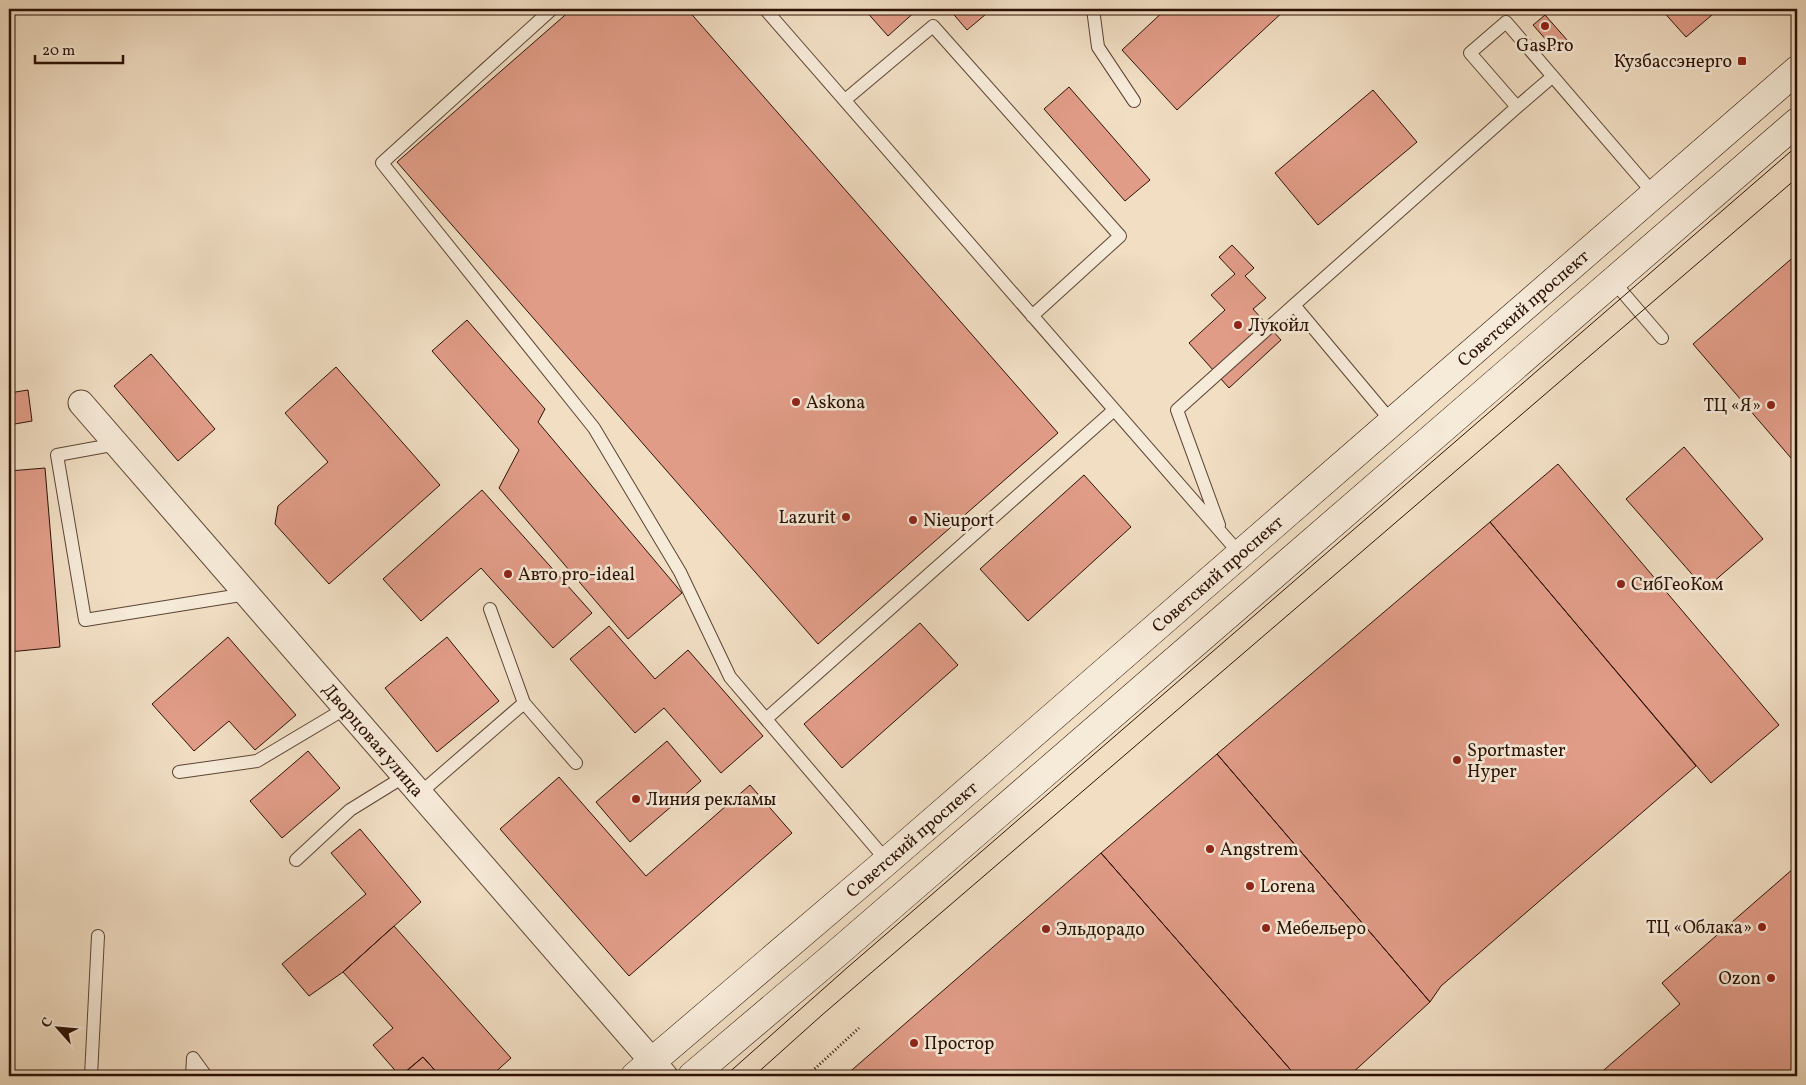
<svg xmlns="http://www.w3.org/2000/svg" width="1806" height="1085" viewBox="0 0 1806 1085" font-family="Vollkorn,serif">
  <rect width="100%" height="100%" fill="#f1dec3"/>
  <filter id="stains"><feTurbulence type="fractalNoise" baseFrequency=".004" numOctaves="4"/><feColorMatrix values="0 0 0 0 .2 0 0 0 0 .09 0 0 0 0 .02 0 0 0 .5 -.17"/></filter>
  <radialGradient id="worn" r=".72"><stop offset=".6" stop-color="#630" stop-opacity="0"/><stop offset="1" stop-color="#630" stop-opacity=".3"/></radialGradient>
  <path fill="#e19c88" stroke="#2c1104" d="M 572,9 L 687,9 L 1058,433 L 818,644 L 397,162 Z
    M 864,9 L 918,9 L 888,36 Z
    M 949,9 L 992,9 L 967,30 Z
    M 1166,9 L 1286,9 L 1177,110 L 1122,50 Z
    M 1661,9 L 1719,9 L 1686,37 Z
    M 1545,15 L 1568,41 L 1556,51 L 1533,25 Z
    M 1069,87 L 1150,180 L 1125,201 L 1044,109 Z
    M 1373,90 L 1417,142 L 1318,225 L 1275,173 Z
    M 1232,245 L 1254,268 L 1245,276 L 1266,298 L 1253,309 L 1281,340 L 1229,388 L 1189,343 L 1225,310 L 1211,295 L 1235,274 L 1219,257 Z
    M 1797,254 L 1797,465 L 1693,344 Z
    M 467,320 L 545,409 L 538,422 L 682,593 L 628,639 L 499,488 L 519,450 L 432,351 Z
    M 151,354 L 215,429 L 178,461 L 114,386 Z
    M 336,367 L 440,485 L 329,584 L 275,524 L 278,506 L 328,462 L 285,413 Z
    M 28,390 L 32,421 L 9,425 L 9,393 Z
    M 1684,447 L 1763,539 L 1705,589 L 1626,499 Z
    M 1558,464 L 1779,725 L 1711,783 L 1490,522 Z
    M 45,468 L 60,647 L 9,652 L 9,471 Z
    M 1084,475 L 1131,527 L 1028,621 L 980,569 Z
    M 482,490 L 592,613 L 553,648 L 481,568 L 421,621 L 383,579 Z
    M 1490,522 L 1696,766 L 1441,986 L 1430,1002 L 1217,754 Z
    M 920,623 L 958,665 L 842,768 L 804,724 Z
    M 609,626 L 655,679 L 688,650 L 763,736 L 721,773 L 664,708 L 635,733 L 570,659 Z
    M 228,637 L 296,715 L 255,750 L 229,721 L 194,751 L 152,704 Z
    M 447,637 L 499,701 L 437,752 L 385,688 Z
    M 667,741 L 701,781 L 630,842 L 596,802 Z
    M 308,751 L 340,788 L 282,838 L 250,801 Z
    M 1217,754 L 1430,1002 L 1349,1076 L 1296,1076 L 1101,853 Z
    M 559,777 L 646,876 L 750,785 L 792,833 L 629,976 L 500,829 Z
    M 360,829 L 421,902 L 343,972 L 309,996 L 282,964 L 366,894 L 331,853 Z
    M 1101,853 L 1296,1076 L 845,1076 Z
    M 1794,868 L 1797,872 L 1797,1076 L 1597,1076 L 1680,1004 L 1662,983 Z
    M 394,926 L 511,1058 L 491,1076 L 440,1076 L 423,1057 L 400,1076 L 373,1045 L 393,1028 L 343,972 Z
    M 423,1057 L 440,1076 L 401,1076 Z"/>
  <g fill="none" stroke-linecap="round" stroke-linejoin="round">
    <defs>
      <path id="service" d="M 552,9 L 382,163 L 594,428 L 680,572 L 730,677 L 887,861
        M 765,9 L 1240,554
        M 1093,9 L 1098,47 L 1134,101
        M 1552,77 L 1517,107 L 1470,53 L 1506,22 L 1654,194
        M 845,100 L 933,26 L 1120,236 L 1032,316
        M 1613,281 L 1662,338
        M 1294,305 L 1517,107
        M 117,444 L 57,455 L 85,620 L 247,594
        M 1219,525 L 1177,410 L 1294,305 L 1392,422
        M 490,609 L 524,703
        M 766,719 L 1114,410
        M 179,772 L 257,761 L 346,708
        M 420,793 L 524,703 L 576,763
        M 296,860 L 350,810 L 405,776
        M 91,1076 L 98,936
        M 192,1076 L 193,1058 L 206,1076"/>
      <g id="minor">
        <path id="s1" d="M 81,403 L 665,1076"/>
      </g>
      <g id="secondary">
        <path id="s2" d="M 635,1076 L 887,861 L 1797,70"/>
        <path d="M 692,1076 L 836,954 L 1797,122"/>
      </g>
    </defs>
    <use href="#service" stroke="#5d4434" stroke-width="14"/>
    <use href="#minor" stroke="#5d4434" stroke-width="27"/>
    <use href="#secondary" stroke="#2c1104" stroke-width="29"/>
    <path stroke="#2c1104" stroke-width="3" stroke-dasharray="1 2.5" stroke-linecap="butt" d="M 807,1076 L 859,1028"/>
    <use href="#service" stroke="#f6ead8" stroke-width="12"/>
    <use href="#minor" stroke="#f6ead8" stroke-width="25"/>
    <use href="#secondary" stroke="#f6ead8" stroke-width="28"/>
    <path stroke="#2c1104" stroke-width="1" d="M 725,1076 L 848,967 L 1797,146
      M 754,1076 L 822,1015 L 1797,178"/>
  </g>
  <g fill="#8f2418" stroke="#f6ead8" stroke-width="2">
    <circle cx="1545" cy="26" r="5"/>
    <rect x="1737" y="56" width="10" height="10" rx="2.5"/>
    <circle cx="1238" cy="325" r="5"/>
    <circle cx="796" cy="402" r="5"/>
    <circle cx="1771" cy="405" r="5"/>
    <circle cx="846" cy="517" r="5"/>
    <circle cx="913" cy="520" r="5"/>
    <circle cx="508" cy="574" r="5"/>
    <circle cx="1621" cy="584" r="5"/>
    <circle cx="1457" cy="760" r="5"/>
    <circle cx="636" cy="799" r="5"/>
    <circle cx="1210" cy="849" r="5"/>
    <circle cx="1250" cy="886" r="5"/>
    <circle cx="1762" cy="927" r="5"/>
    <circle cx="1266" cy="928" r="5"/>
    <circle cx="1046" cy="929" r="5"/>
    <circle cx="1771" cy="978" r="5"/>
    <circle cx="914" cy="1043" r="5"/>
  </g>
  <g text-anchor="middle" stroke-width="5" stroke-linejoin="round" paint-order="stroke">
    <g font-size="18" fill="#2c1104" stroke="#f6ead8" text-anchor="start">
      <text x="1545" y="51" text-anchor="middle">GasPro</text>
      <text x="1732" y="67" text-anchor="end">Кузбассэнерго</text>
      <text x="1248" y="331">Лукойл</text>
      <text x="806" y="408">Askona</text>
      <text x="1761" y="411" text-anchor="end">ТЦ «Я»</text>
      <text x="836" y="523" text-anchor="end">Lazurit</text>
      <text x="923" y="526">Nieuport</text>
      <text x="518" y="580">Авто pro-ideal</text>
      <text x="1631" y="590">СибГеоКом</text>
      <text x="1467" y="756">Sportmaster<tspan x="1467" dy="21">Hyper</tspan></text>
      <text x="646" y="805">Линия рекламы</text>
      <text x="1220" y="855">Angstrem</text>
      <text x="1260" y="892">Lorena</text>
      <text x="1752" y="933" text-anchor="end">ТЦ «Облака»</text>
      <text x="1276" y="934">Мебельеро</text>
      <text x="1056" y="935">Эльдорадо</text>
      <text x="1761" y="984" text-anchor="end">Ozon</text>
      <text x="924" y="1049">Простор</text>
    </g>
    <g font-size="18" fill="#2c1104" stroke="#f6ead8">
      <text dy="6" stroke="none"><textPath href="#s2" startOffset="1174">Советский проспект</textPath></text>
      <text dy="6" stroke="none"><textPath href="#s2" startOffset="769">Советский проспект</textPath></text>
      <text dy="6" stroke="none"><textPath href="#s1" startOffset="446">Дворцовая улица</textPath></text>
      <text dy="6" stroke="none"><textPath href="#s2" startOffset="364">Советский проспект</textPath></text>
    </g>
  </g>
  <rect width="1806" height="1085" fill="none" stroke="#f1dec3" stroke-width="30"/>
  <rect x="10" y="10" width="1786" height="1065" fill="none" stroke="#2c1104" stroke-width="2.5"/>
  <rect x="15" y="15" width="1776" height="1055" fill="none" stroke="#2c1104"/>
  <g transform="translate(58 1028) rotate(297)" stroke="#f6ead8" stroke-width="4" paint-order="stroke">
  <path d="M0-4L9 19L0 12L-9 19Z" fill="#2c1104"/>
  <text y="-8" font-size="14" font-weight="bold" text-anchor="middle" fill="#2c1104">С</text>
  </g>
  <path d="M35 55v8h88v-8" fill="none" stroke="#2c1104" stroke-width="2.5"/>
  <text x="42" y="55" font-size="15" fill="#2c1104" stroke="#f6ead8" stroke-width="4" paint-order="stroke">20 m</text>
  <rect width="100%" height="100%" filter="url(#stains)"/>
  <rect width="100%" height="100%" fill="url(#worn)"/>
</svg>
